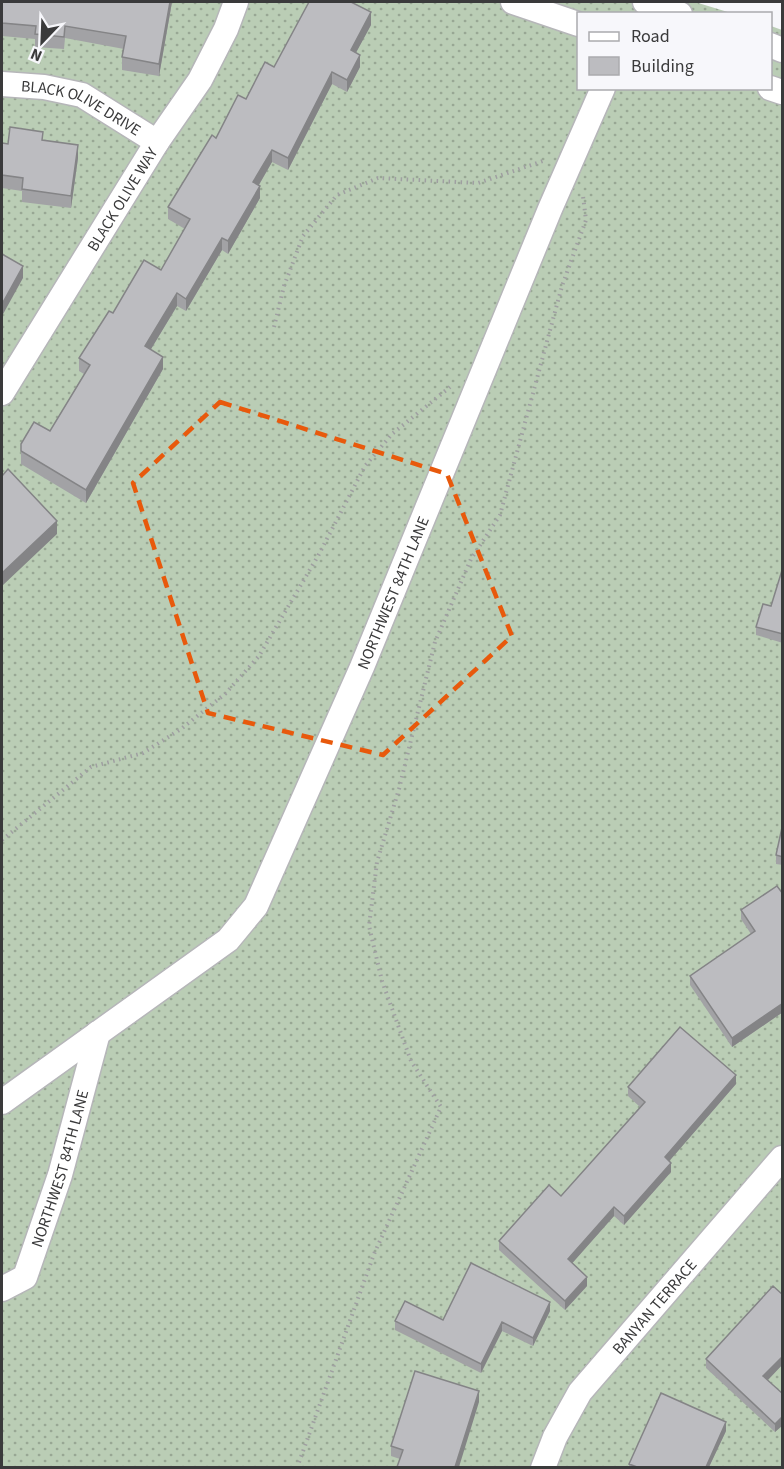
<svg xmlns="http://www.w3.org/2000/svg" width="784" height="1469" viewBox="0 0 784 1469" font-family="'Source Sans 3',sans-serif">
  <defs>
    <pattern id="grass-dots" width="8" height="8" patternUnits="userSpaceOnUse" patternTransform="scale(1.5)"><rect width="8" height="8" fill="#bacdb5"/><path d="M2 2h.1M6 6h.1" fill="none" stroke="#98a794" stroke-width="1.8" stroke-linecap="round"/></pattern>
  </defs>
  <rect width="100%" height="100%" fill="#f7f7fb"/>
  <path fill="url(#grass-dots)" d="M 2,2 L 695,2 L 731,13 L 578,14 L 578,88 L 770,88 L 771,26 L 782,30 L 782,1467 L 2,1468 Z"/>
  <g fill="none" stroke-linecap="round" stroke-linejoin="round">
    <defs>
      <g id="minor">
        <path d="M 513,2 L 578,24"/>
        <path d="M 645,2 L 680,14"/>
        <path d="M 770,45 L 782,50"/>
        <path id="s1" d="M 2,84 L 44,87 L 82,95 L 157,142"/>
        <path d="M 770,88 L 782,92"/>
        <path id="s2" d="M 2,393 L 157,142 L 200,80 L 226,29 L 236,2"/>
        <path id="s3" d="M 2,1102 L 228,940 L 256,906 L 362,667 L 550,209 L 603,88"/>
        <path id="s4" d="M 2,1289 L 25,1277 L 60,1175 L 98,1033"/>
        <path id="s5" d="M 543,1468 L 555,1437 L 580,1392 L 782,1158"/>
      </g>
    </defs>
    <use href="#minor" stroke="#b6b6b9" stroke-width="27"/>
    <path stroke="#9f9fa1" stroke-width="4" stroke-dasharray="1.5 4.5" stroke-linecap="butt" d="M 274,327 L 284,286 L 303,236 L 337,195 L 378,178 L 478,183 L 546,160
      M 2,840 L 91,767 L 143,753 L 181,729 L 225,694 L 259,656 L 318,556 L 365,466 L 392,434 L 450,387
      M 297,1468 L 374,1254 L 441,1107 L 411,1061 L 382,981 L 369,926 L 377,862 L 399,789 L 435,642 L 471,559 L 500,515 L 562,286 L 586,220 L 583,196"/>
    <use href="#minor" stroke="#fff" stroke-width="24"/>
  </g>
  <path fill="#a2a2a5" d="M 2,2 L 172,2 L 159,76 L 122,70 L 122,57 L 124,49 L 65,38 L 64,49 L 35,47 L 35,39 L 2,36 Z
    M 371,25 L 356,52 L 360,67 L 347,92 L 332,84 L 288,170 L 272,162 L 259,185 L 260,198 L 228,254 L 222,250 L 186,311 L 177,306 L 151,349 L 163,369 L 86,503 L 21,464 L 21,444 L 50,431 L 84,374 L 79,371 L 79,358 L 113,313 L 161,270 L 185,229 L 168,219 L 168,207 L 216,138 L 246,99 L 274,67 Z
    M 43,141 L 78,158 L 71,208 L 22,202 L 22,191 L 2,188 L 2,143 L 8,144 Z
    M 783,567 L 783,643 L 756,635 L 756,627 L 771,606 Z
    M 783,823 L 783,865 L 776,864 L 776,855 Z
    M 783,894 L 783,1012 L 732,1047 L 690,985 L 690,976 L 751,934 L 741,919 L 741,910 Z
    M 736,1084 L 669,1161 L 671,1172 L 624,1225 L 614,1216 L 572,1263 L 587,1286 L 565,1310 L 499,1250 L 499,1241 L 561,1196 L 640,1107 L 628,1096 L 628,1087 Z
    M 783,1295 L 783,1364 L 768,1380 L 783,1394 L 783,1425 L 775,1432 L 706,1368 L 706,1359 Z
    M 550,1311 L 533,1346 L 502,1331 L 481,1373 L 395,1330 L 395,1321 L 443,1320 Z
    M 479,1402 L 400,1459 L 391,1456 L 391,1446 Z
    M 726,1431 L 709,1467 L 629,1467 L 629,1464 Z"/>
  <path fill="#848486" d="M 170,2 L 172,2 L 159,76 L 159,64 Z
    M 371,12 L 371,25 L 351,62 L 351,50 Z
    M 360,55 L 360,67 L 347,92 L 347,80 Z
    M 332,72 L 332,84 L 288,170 L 288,158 Z
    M 78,145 L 78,158 L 71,208 L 71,196 Z
    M 272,150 L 272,162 L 253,195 L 253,182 Z
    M 260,186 L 260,198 L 228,254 L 228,241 Z
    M 222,238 L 222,250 L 186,311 L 186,299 Z
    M 23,266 L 23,278 L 2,316 L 2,304 Z
    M 177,293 L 177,306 L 145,359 L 145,346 Z
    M 163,357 L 163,369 L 86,503 L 86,490 Z
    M 57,521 L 57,534 L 2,586 L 2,573 Z
    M 783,1003 L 783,1012 L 732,1047 L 732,1038 Z
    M 736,1075 L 736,1084 L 665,1166 L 665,1157 Z
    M 671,1163 L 671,1172 L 624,1225 L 624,1216 Z
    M 614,1207 L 614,1216 L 568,1268 L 568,1259 Z
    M 587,1277 L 587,1286 L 565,1310 L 565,1301 Z
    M 550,1302 L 550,1311 L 533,1346 L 533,1338 Z
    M 502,1322 L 502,1331 L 481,1373 L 481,1364 Z
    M 783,1356 L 783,1364 L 763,1385 L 763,1376 Z
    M 479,1391 L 479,1402 L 459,1467 L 455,1467 Z
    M 783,1416 L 783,1425 L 775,1432 L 775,1424 Z
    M 726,1422 L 726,1431 L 709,1467 L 706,1467 Z"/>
  <path fill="#bcbcc0" stroke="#848486" stroke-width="1.5" d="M 2,2 L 170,2 L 159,64 L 122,57 L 126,36 L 65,26 L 64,37 L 35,34 L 36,26 L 2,23 Z
    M 309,2 L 351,2 L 371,12 L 351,50 L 360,55 L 347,80 L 332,72 L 288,158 L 272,150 L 253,182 L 260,186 L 228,241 L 222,238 L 186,299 L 177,293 L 145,346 L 163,357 L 86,490 L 21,451 L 21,444 L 34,422 L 50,431 L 90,365 L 79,358 L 109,311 L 113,313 L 144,260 L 161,270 L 190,219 L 168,207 L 212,135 L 216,138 L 238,95 L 246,99 L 265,62 L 274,67 Z
    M 10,127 L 43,132 L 42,140 L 78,145 L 71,196 L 22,189 L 23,178 L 2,175 L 2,143 L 8,144 Z
    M 2,254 L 23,266 L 2,304 Z
    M 8,469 L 57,521 L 2,573 L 2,476 Z
    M 783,567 L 783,634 L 756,627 L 763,604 L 771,606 Z
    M 783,823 L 783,857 L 776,855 Z
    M 777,886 L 783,894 L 783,1003 L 732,1038 L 690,976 L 755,931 L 741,910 Z
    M 680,1027 L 736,1075 L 665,1157 L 671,1163 L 624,1216 L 614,1207 L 568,1259 L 587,1277 L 565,1301 L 499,1241 L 549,1185 L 561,1196 L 645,1102 L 628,1087 Z
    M 471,1263 L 550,1302 L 533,1338 L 502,1322 L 481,1364 L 395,1321 L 405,1301 L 443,1320 Z
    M 773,1286 L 783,1295 L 783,1356 L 763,1376 L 783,1394 L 783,1416 L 775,1424 L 706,1359 Z
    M 415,1371 L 479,1391 L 455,1467 L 397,1467 L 403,1450 L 391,1446 Z
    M 661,1393 L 726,1422 L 706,1467 L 637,1467 L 629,1464 Z"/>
  <path fill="none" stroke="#e8590c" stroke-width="4.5" stroke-dasharray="12 8" stroke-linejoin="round" d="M 220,402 L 447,474 L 512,636 L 383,755 L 208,713 L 133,483 Z"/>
  <g text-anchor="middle" stroke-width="4.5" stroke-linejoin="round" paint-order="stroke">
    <g font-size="16" fill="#3a3a3b" stroke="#f7f7fb">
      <text dy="6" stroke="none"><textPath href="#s1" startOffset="84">BLACK OLIVE DRIVE</textPath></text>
      <text dy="6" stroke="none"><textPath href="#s2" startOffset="228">BLACK OLIVE WAY</textPath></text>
      <text dy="6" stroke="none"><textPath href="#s3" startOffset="664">NORTHWEST 84TH LANE</textPath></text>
      <text dy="6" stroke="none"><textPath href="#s4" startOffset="140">NORTHWEST 84TH LANE</textPath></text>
      <text dy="6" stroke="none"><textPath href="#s5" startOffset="198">BANYAN TERRACE</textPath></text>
    </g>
  </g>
  <rect width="784" height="1469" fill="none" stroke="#3a3a3b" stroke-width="6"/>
  <rect x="577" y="12" width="195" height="78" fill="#f7f7fb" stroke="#ababae" stroke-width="1.5"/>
  <rect x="589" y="32" width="30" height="9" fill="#ffffff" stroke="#ababae" stroke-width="1.5"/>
  <text x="631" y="42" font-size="18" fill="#3a3a3b">Road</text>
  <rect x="589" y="57" width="30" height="18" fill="#bcbcc0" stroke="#ababae" stroke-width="1.5"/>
  <text x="631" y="72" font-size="18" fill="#3a3a3b">Building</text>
  <g transform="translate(42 42) rotate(203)" stroke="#f7f7fb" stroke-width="4.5" paint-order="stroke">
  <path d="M0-4.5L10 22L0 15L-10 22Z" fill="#3a3a3b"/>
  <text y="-9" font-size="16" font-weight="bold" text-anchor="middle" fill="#3a3a3b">N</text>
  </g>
</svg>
